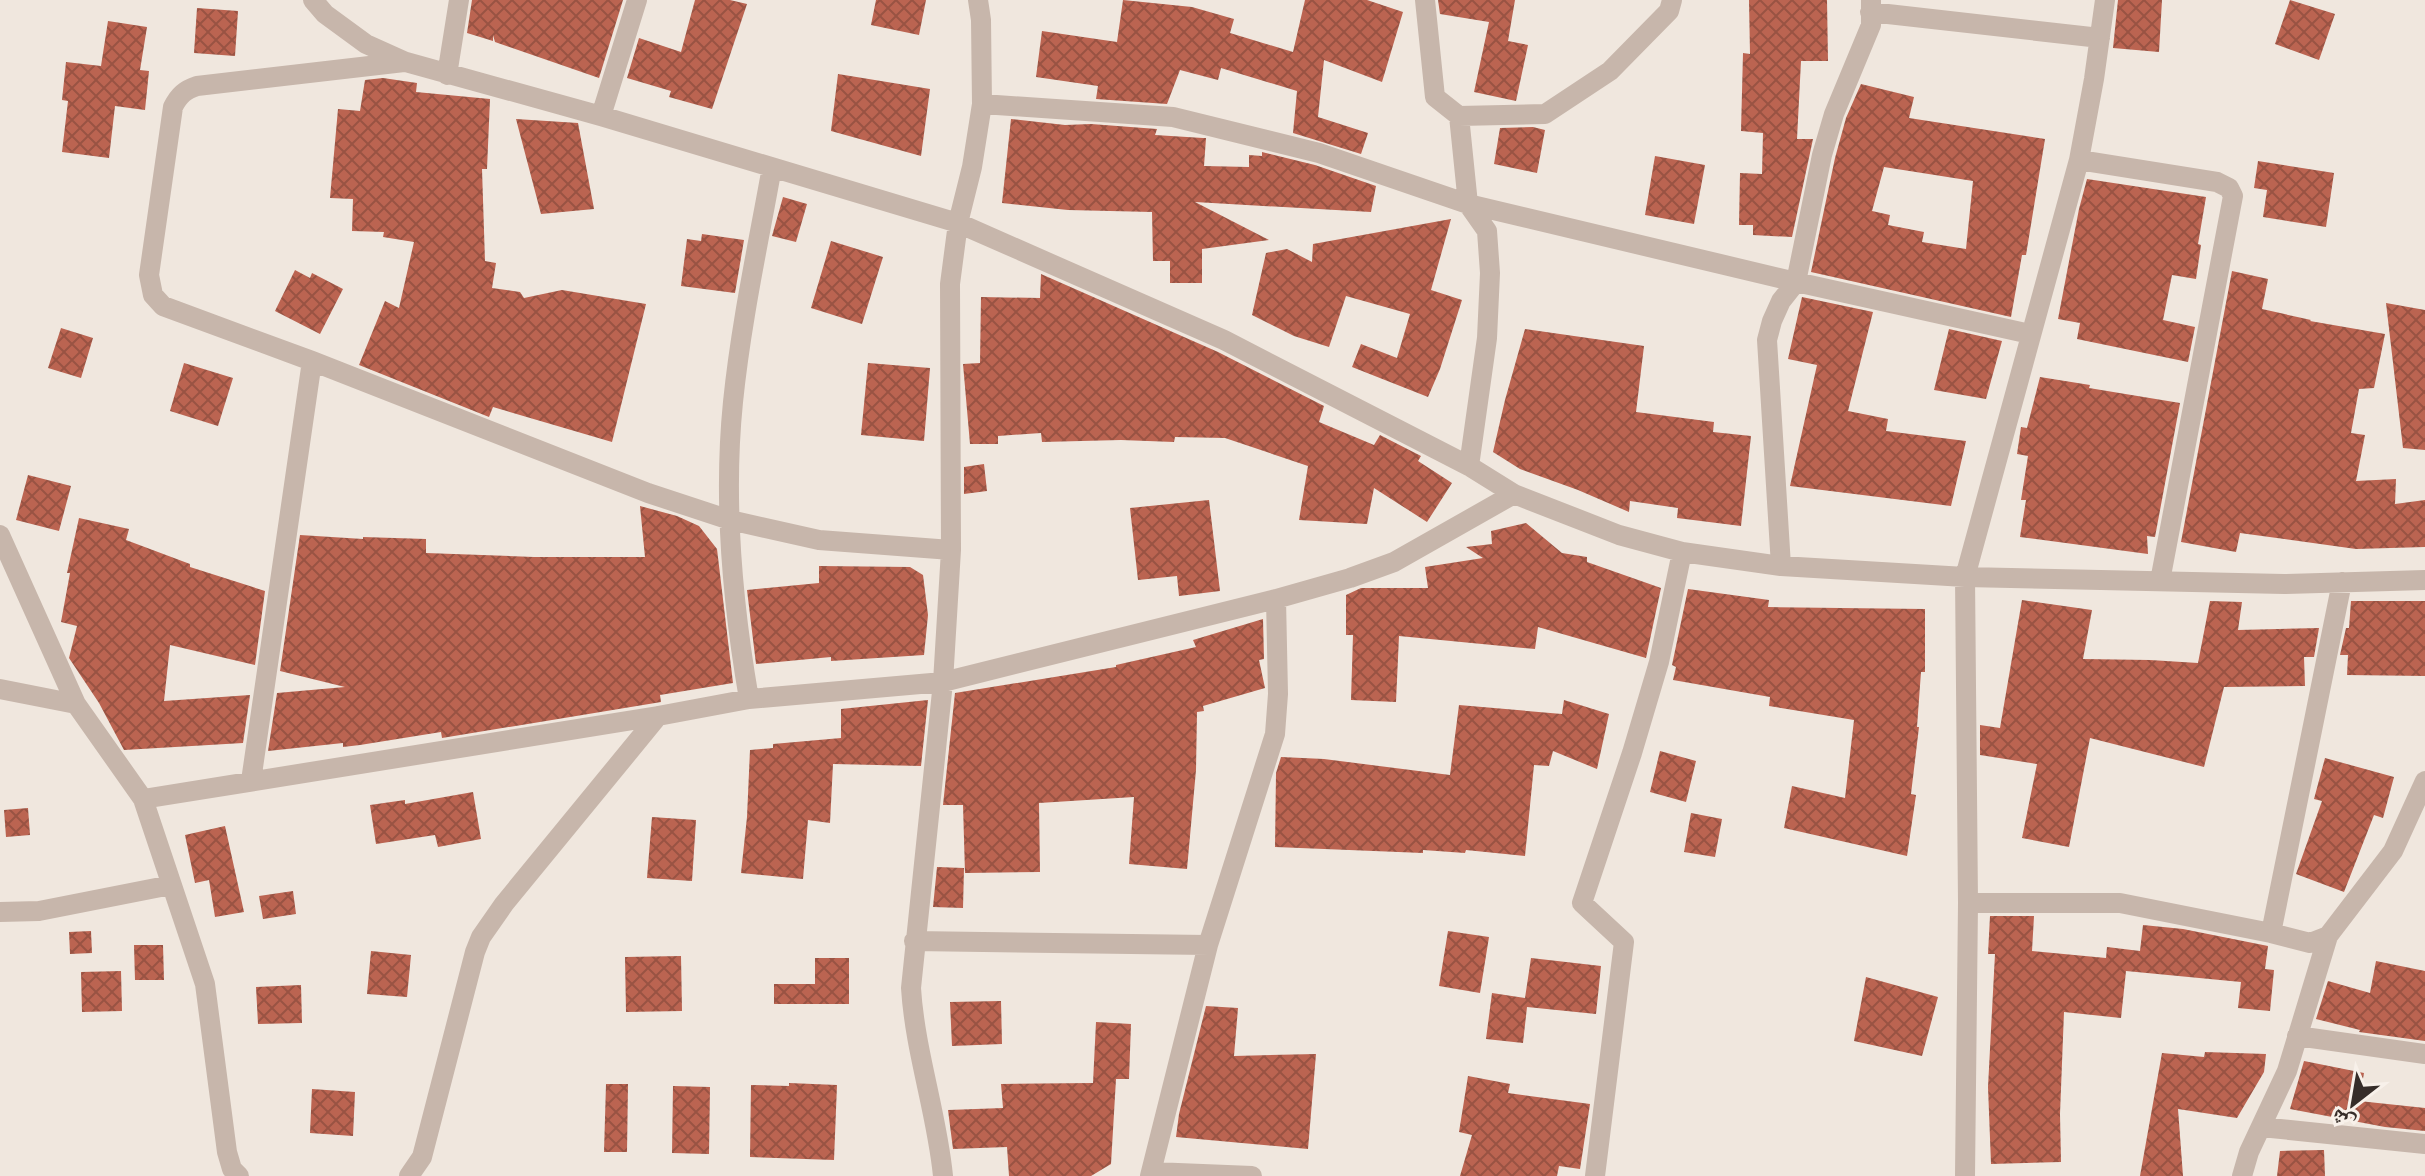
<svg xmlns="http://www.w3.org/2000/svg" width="2425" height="1176" viewBox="0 0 2425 1176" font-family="Manrope,'Noto Naskh Arabic',sans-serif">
  <defs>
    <pattern id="building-cross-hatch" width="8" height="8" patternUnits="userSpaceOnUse" patternTransform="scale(2)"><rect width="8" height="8" fill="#bb6451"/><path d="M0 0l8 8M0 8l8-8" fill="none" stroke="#995343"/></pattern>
  </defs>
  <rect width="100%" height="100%" fill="#f0e7de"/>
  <path fill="url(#building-cross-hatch)" fill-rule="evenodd" d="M 472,0 L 623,0 L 599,78 L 495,42 L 493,35 L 493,41 L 467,33 Z
    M 695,0 L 730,0 L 747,4 L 712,109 L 669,97 L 671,91 L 627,78 L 639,38 L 681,52 Z
    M 876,0 L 926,0 L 919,35 L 871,25 Z
    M 1123,0 L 1192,7 L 1234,19 L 1230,33 L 1293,52 L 1305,0 L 1367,0 L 1403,12 L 1382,82 L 1324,60 L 1318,117 L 1368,133 L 1361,154 L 1293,133 L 1297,91 L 1221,68 L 1218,80 L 1180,70 L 1167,104 L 1096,99 L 1098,86 L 1036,77 L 1042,31 L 1117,42 Z
    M 1438,0 L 1515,0 L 1508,41 L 1528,45 L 1516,101 L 1474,92 L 1489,22 L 1440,14 Z
    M 1749,0 L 1827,0 L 1828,61 L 1801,61 L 1797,139 L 1813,139 L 1792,237 L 1753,235 L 1753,225 L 1739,225 L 1740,173 L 1762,174 L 1763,133 L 1741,131 L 1743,53 L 1750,54 Z
    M 2118,0 L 2162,0 L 2159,52 L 2113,48 Z
    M 2290,0 L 2335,14 L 2319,60 L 2275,44 Z
    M 197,8 L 238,11 L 235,56 L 194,53 Z
    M 108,21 L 147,27 L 140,70 L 149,71 L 145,110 L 115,106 L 109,158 L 62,152 L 68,101 L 62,100 L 66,62 L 101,66 Z
    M 838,74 L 930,89 L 921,156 L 831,131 Z
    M 383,78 L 417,83 L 416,92 L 490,99 L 487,169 L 482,169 L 485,261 L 496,263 L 492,288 L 520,292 L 524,298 L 562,290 L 646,304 L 612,442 L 493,407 L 489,417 L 359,365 L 385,301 L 399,308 L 414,242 L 383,237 L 384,232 L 352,231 L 353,199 L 330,198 L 338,109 L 360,111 L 365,80 Z
    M 1861,84 L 1914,97 L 1909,118 L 2045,139 L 2026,255 L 2022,255 L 2011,317 L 1811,272 L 1835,158 L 1846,118 ZM 1884,167 L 1973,181 L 1966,249 L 1922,242 L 1924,232 L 1888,225 L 1890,215 L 1872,211 Z
    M 516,119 L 578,123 L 594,209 L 541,214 Z
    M 1011,119 L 1065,125 L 1091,124 L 1157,129 L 1155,135 L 1203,138 L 1206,138 L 1204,166 L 1249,167 L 1249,155 L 1262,156 L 1262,152 L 1315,165 L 1376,186 L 1371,212 L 1195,202 L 1269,240 L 1202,249 L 1202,283 L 1170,283 L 1170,261 L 1153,261 L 1152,212 L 1068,210 L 1002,203 Z
    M 1533,127 L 1545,130 L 1537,173 L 1494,164 L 1500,128 Z
    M 1655,156 L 1705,165 L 1694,224 L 1645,215 Z
    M 2258,161 L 2334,173 L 2326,227 L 2263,217 L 2267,190 L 2254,188 Z
    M 2087,179 L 2206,197 L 2198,244 L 2201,245 L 2196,279 L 2172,275 L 2163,320 L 2195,327 L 2188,362 L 2077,339 L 2080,323 L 2058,319 L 2079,209 Z
    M 783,197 L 807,204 L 796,242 L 772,236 Z
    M 1451,219 L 1431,290 L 1462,300 L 1440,369 L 1428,397 L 1352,367 L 1361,344 L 1397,358 L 1410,314 L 1346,296 L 1329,347 L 1294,336 L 1252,315 L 1266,253 L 1287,249 L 1312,262 L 1313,244 Z
    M 702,234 L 744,240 L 735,293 L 681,286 L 687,239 L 701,241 Z
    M 831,241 L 883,257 L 862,324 L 811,308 Z
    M 295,270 L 310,278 L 312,273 L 343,289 L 320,334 L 275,311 Z
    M 2232,271 L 2268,279 L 2262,309 L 2311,320 L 2310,321 L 2385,334 L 2374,388 L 2359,389 L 2351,433 L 2365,435 L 2356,481 L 2396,479 L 2395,504 L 2425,500 L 2425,547 L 2356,549 L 2240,533 L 2236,552 L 2181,542 Z
    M 1041,274 L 1218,352 L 1324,406 L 1319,422 L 1374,445 L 1380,435 L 1421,456 L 1418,461 L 1452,483 L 1427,522 L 1374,488 L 1367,524 L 1299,520 L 1308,466 L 1225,438 L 1175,437 L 1174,442 L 1121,440 L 1042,442 L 1041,433 L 998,436 L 998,444 L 970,444 L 963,364 L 980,363 L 981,297 L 1040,298 Z
    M 1802,297 L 1873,312 L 1848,411 L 1888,419 L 1886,431 L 1966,441 L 1951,506 L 1790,486 L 1817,365 L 1788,359 Z
    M 2386,303 L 2425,310 L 2425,450 L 2403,448 Z
    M 61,328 L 93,338 L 81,378 L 48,368 Z
    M 1525,329 L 1644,346 L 1636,412 L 1714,422 L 1713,432 L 1751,436 L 1741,526 L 1677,518 L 1678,508 L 1630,501 L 1629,512 L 1578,490 L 1520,469 L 1493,452 L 1505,400 Z
    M 1949,329 L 2002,341 L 1986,399 L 1934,390 Z
    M 184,363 L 233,378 L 218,426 L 170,411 Z
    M 868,363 L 930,368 L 924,441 L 861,435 Z
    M 2040,377 L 2090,385 L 2089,388 L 2180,403 L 2155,537 L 2147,536 L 2148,554 L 2020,537 L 2026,500 L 2021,500 L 2028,456 L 2017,454 L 2021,427 L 2027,428 Z
    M 984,464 L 987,491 L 964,494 L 964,467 Z
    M 28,475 L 71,486 L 59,531 L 16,520 Z
    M 1209,500 L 1220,591 L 1179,596 L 1177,576 L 1138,580 L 1130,508 Z
    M 640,506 L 677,516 L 699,526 L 717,549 L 733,683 L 660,695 L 661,702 L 649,704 L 442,738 L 441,732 L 360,745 L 343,747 L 343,743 L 268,751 L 277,693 L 345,687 L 280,671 L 300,535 L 363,539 L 363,537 L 426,539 L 426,553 L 534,557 L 645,557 Z
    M 79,518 L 129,529 L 126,540 L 190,564 L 190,567 L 265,591 L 255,665 L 170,645 L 164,701 L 250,695 L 243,743 L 124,750 L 99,703 L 69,658 L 77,626 L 61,622 L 70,573 L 67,573 Z
    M 1526,523 L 1562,553 L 1587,557 L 1587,562 L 1661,588 L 1646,658 L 1538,627 L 1535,649 L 1399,636 L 1396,702 L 1351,700 L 1353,635 L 1346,635 L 1346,595 L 1361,588 L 1428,588 L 1425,567 L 1483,558 L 1466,547 L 1492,544 L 1491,531 Z
    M 819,566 L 910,567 L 923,575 L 928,615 L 924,655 L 831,661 L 831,657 L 756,664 L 747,590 L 819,583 Z
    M 1688,589 L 1769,600 L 1768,607 L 1925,609 L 1925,672 L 1921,672 L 1917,727 L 1919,727 L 1911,794 L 1916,795 L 1907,856 L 1784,828 L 1792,786 L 1845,798 L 1854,720 L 1769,706 L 1770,697 L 1673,680 L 1676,667 L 1672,665 Z
    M 2022,600 L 2092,610 L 2083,659 L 2150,660 L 2198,663 L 2210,601 L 2242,602 L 2238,630 L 2319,628 L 2314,657 L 2304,657 L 2305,686 L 2224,687 L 2204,767 L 2090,738 L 2069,847 L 2022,838 L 2037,764 L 1980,755 L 1980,725 L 2000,728 Z
    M 2351,601 L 2425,601 L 2425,676 L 2347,675 L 2348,655 L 2340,655 L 2346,628 L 2349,628 Z
    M 1263,619 L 1264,659 L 1259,660 L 1265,688 L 1203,706 L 1204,711 L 1197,712 L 1196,770 L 1187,869 L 1129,864 L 1134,797 L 1039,803 L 1040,872 L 965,873 L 963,805 L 943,805 L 955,693 L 1116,667 L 1116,665 L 1196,647 L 1193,640 Z
    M 928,700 L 921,766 L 833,764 L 830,823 L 808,820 L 803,879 L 741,873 L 747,817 L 750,750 L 773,748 L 773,744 L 841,738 L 841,709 Z
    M 1564,700 L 1609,714 L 1597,769 L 1553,751 L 1549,766 L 1534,765 L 1525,856 L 1466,850 L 1465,853 L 1423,850 L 1423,853 L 1275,847 L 1276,773 L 1281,757 L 1324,759 L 1450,775 L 1459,705 L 1562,714 Z
    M 1660,751 L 1696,761 L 1686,802 L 1650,792 Z
    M 2325,758 L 2394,777 L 2383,818 L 2374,815 L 2344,892 L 2296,874 L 2322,801 L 2314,799 Z
    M 473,792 L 481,839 L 438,847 L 435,835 L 376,844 L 370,805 L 405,800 L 405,804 Z
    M 28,808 L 30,835 L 6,837 L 4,810 Z
    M 1691,813 L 1722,819 L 1715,857 L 1684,852 Z
    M 652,817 L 696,820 L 692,881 L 647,878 Z
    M 225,826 L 244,912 L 215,917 L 209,880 L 195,883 L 185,835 Z
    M 937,867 L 964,868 L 963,908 L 933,907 Z
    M 293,891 L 296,914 L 263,919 L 259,896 Z
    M 1990,916 L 2034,916 L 2032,951 L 2106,958 L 2107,947 L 2140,951 L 2143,925 L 2183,929 L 2268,946 L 2265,969 L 2274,970 L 2270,1011 L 2238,1008 L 2241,982 L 2126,971 L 2121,1018 L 2064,1012 L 2060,1114 L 2061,1162 L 1991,1164 L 1988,1087 L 1995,954 L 1988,954 Z
    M 91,931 L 92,953 L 70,954 L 69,932 Z
    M 1448,931 L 1489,937 L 1480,993 L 1439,986 Z
    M 134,945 L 163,945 L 164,980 L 135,980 Z
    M 371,951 L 411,955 L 407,997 L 367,994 Z
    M 681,956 L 682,1011 L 626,1012 L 625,957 Z
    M 815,958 L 849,958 L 849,1004 L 774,1004 L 774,984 L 815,984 Z
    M 1531,958 L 1601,966 L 1596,1014 L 1527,1007 L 1523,1043 L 1486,1039 L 1492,993 L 1525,998 Z
    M 2376,961 L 2425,971 L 2425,1041 L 2359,1032 L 2360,1030 L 2316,1019 L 2328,981 L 2370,993 Z
    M 121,971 L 122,1011 L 82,1012 L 81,972 Z
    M 1866,977 L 1938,997 L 1922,1056 L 1854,1041 Z
    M 301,985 L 302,1023 L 258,1024 L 256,987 Z
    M 1001,1001 L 1002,1044 L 952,1046 L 950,1002 Z
    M 1206,1006 L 1238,1008 L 1234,1056 L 1316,1054 L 1308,1149 L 1176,1137 L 1179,1114 Z
    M 1096,1022 L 1131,1024 L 1129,1079 L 1116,1079 L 1111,1164 L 1091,1176 L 1009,1176 L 1007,1147 L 953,1149 L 948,1110 L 1003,1108 L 1001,1084 L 1093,1083 Z
    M 2205,1052 L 2266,1054 L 2264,1072 L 2237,1118 L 2178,1109 L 2183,1176 L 2140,1176 L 2162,1053 L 2204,1057 Z
    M 2304,1061 L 2364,1073 L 2359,1101 L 2425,1108 L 2425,1131 L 2385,1127 L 2290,1109 Z
    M 1468,1076 L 1510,1084 L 1508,1093 L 1590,1104 L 1580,1169 L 1559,1166 L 1557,1176 L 1460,1176 L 1472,1135 L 1459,1132 Z
    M 789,1083 L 837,1085 L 834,1160 L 750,1157 L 751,1085 L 789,1086 Z
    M 606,1084 L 628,1084 L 627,1152 L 604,1152 Z
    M 673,1086 L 710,1087 L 709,1154 L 672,1153 Z
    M 312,1089 L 355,1092 L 353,1136 L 310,1133 Z
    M 2324,1150 L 2325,1176 L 2277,1176 L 2280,1151 Z"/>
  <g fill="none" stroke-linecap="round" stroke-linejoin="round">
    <path stroke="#c7b6ab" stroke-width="20" d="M 313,0 L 325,14 L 366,44 L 406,62 L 601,116 L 958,223 L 1224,340 L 1469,466 L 1514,494 L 1619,535 L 1682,552 L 1781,566 L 1965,577 L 2284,584 L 2425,580
      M 1425,0 L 1435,97 L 1459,116 L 1545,114 L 1610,71 L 1669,11 L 1672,0
      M 1870,12 L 2100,38
      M 404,62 L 197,86 C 185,90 179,95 173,107 L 149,275 L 153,295 L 163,306 L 312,361 L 648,493 L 730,520 L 819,540 L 951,550
      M 447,75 L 459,0
      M 982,104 L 1173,117 L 1319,153 L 1468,204 L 1796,282 L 2030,334
      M 601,116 L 637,0
      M 1459,116 L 1468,204 L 1487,231 L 1490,273 L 1487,338 L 1469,466
      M 2079,160 L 2217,182 L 2229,188 L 2233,196 L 2160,581
      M 0,535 L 76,704 L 143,799 L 658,716 L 749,699 L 943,682 L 1276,599 L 1350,578 L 1394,562 L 1514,494
      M 1781,566 L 1767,340 L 1772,321 L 1781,301 L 1796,282 L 1822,155 L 1834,114 L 1871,25 L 1871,0
      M 0,689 L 76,704
      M 749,699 C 732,601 723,501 733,402 C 741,323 758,245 772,167
      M 251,781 L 312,361
      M 143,799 L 205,984 L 227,1152 L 232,1169 L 239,1176
      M 1968,903 L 2120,903 L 2271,933 L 2310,943 L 2328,936 L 2393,851 L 2425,781
      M 0,912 L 39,911 L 171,885
      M 2271,933 L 2342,582
      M 914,941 L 1208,945
      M 2297,1036 L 2425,1054
      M 2261,1127 L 2425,1144
      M 1153,1172 L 1252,1176
      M 409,1176 L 422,1157 L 475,952 L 481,937 L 504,904 L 658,716
      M 943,1176 C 937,1113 915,1052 911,988 L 943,682 L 951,550 L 950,284 L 958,223 L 972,167 L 982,104 L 981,20 L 978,0
      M 1150,1176 L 1208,945 L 1275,734 L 1278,694 L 1276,599
      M 1595,1176 L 1624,942 L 1582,903 L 1632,753 L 1659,662 L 1682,552
      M 1965,1176 L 1968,903 L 1965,577 L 2079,160 L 2094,79 L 2105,0
      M 2242,1176 L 2249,1152 L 2287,1071 L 2328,936"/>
  </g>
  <g transform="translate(2353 1104) rotate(211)" stroke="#f8f1ea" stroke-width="6" paint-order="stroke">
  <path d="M0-6L14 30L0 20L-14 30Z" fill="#362d29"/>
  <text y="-12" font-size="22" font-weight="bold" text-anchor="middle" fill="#362d29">ش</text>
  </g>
</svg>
